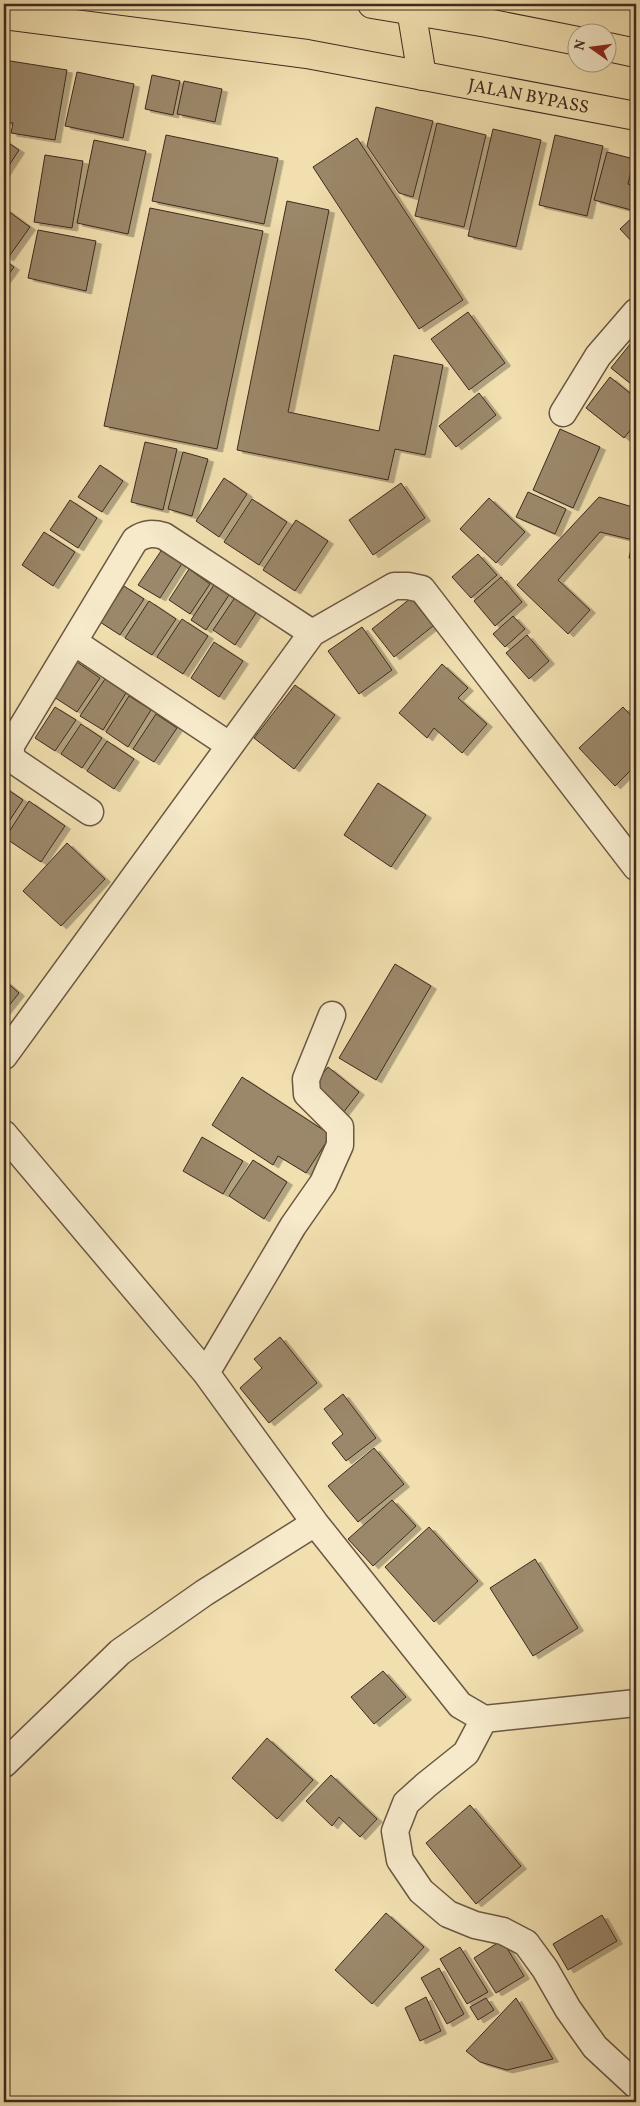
<svg xmlns="http://www.w3.org/2000/svg" width="640" height="2106" viewBox="0 0 640 2106" font-family="Vollkorn,serif">
  <defs>
    <filter id="shadow"><feDropShadow dx="5.5" dy="3" stdDeviation="0" flood-color="#0004"/></filter>
  </defs>
  <rect width="100%" height="100%" fill="#f1dfaf"/>
  <filter id="stains"><feTurbulence type="fractalNoise" baseFrequency=".004" numOctaves="4"/><feColorMatrix values="0 0 0 0 .2 0 0 0 0 .09 0 0 0 0 .02 0 0 0 .5 -.17"/></filter>
  <radialGradient id="worn" r=".72"><stop offset=".6" stop-color="#630" stop-opacity="0"/><stop offset="1" stop-color="#630" stop-opacity=".3"/></radialGradient>
  <path fill="#9b886a" stroke="#3e2a1f" filter="url(#shadow)" d="M 4,60 L 67,70 L 55,140 L 11,133 L 13,123 L 4,122 Z
    M 77,72 L 134,84 L 123,138 L 65,126 Z
    M 152,75 L 180,81 L 173,115 L 145,109 Z
    M 184,81 L 222,89 L 215,122 L 177,114 Z
    M 376,107 L 433,121 L 413,197 L 399,193 L 367,146 Z
    M 437,123 L 486,135 L 464,227 L 415,216 Z
    M 493,129 L 541,140 L 516,247 L 468,236 Z
    M 166,135 L 278,158 L 264,224 L 152,201 Z
    M 555,135 L 603,146 L 587,216 L 539,205 Z
    M 357,138 L 463,300 L 419,329 L 313,167 Z
    M 4,140 L 19,150 L 4,173 Z
    M 94,140 L 146,151 L 128,234 L 77,223 Z
    M 607,152 L 634,159 L 628,184 L 636,187 L 635,211 L 594,200 Z
    M 45,155 L 83,161 L 72,228 L 34,222 Z
    M 287,201 L 329,210 L 288,412 L 379,431 L 394,355 L 443,365 L 425,455 L 395,449 L 388,480 L 237,450 Z
    M 4,208 L 30,227 L 8,258 L 4,255 Z
    M 150,208 L 263,231 L 217,449 L 104,426 Z
    M 636,214 L 636,246 L 620,229 Z
    M 38,230 L 96,241 L 86,291 L 28,278 Z
    M 4,260 L 14,267 L 4,281 Z
    M 468,312 L 505,363 L 469,390 L 431,339 Z
    M 635,338 L 636,339 L 636,388 L 611,368 Z
    M 610,377 L 636,398 L 636,423 L 624,438 L 586,408 Z
    M 479,393 L 496,415 L 456,447 L 439,426 Z
    M 560,429 L 600,447 L 573,508 L 533,490 Z
    M 145,442 L 177,449 L 163,510 L 131,502 Z
    M 183,452 L 208,459 L 192,516 L 168,509 Z
    M 100,465 L 123,481 L 102,512 L 78,497 Z
    M 224,478 L 247,494 L 219,537 L 196,521 Z
    M 401,483 L 425,518 L 373,555 L 349,520 Z
    M 528,492 L 566,509 L 555,534 L 516,517 Z
    M 599,497 L 636,508 L 636,560 L 629,558 L 633,540 L 600,532 L 558,580 L 590,610 L 568,634 L 517,585 Z
    M 489,498 L 525,532 L 496,563 L 460,529 Z
    M 252,499 L 287,522 L 259,565 L 224,542 Z
    M 70,500 L 97,518 L 78,548 L 50,530 Z
    M 296,520 L 328,541 L 295,591 L 263,570 Z
    M 44,532 L 75,552 L 53,586 L 22,565 Z
    M 163,548 L 183,562 L 160,598 L 138,585 Z
    M 478,554 L 497,575 L 471,598 L 452,577 Z
    M 189,569 L 210,584 L 190,614 L 169,600 Z
    M 501,577 L 522,602 L 495,626 L 474,601 Z
    M 214,585 L 229,595 L 206,630 L 191,620 Z
    M 124,586 L 144,599 L 120,635 L 100,622 Z
    M 236,596 L 258,610 L 235,645 L 213,630 Z
    M 411,598 L 433,626 L 394,657 L 372,629 Z
    M 149,601 L 176,619 L 152,655 L 125,638 Z
    M 513,616 L 525,629 L 505,647 L 493,634 Z
    M 182,619 L 208,636 L 183,674 L 157,657 Z
    M 362,627 L 392,670 L 359,694 L 328,651 Z
    M 527,635 L 549,661 L 529,679 L 506,653 Z
    M 214,642 L 243,661 L 219,697 L 191,678 Z
    M 77,662 L 100,678 L 77,712 L 54,697 Z
    M 442,664 L 468,688 L 458,698 L 487,724 L 462,753 L 434,728 L 427,738 L 399,713 Z
    M 105,679 L 126,693 L 103,730 L 80,716 Z
    M 295,685 L 335,715 L 294,769 L 254,738 Z
    M 129,696 L 151,710 L 128,747 L 106,732 Z
    M 55,707 L 76,720 L 55,751 L 35,738 Z
    M 623,707 L 636,721 L 636,765 L 615,786 L 579,748 Z
    M 156,714 L 177,728 L 154,762 L 133,749 Z
    M 81,724 L 102,738 L 82,768 L 61,754 Z
    M 107,741 L 134,759 L 114,789 L 87,771 Z
    M 378,783 L 426,815 L 391,867 L 344,835 Z
    M 4,787 L 23,800 L 4,829 Z
    M 636,790 L 636,803 L 630,796 Z
    M 29,801 L 65,826 L 41,862 L 5,838 Z
    M 67,843 L 105,879 L 61,926 L 23,891 Z
    M 395,964 L 431,986 L 376,1080 L 339,1058 Z
    M 4,980 L 19,993 L 4,1012 Z
    M 328,1067 L 359,1092 L 343,1113 L 311,1089 Z
    M 242,1077 L 331,1135 L 306,1173 L 278,1156 L 273,1165 L 212,1125 Z
    M 202,1137 L 243,1161 L 223,1194 L 183,1171 Z
    M 253,1160 L 287,1182 L 264,1219 L 229,1196 Z
    M 280,1337 L 317,1383 L 269,1423 L 240,1388 L 262,1368 L 254,1359 Z
    M 343,1394 L 376,1438 L 346,1461 L 332,1443 L 343,1434 L 324,1409 Z
    M 374,1448 L 404,1484 L 358,1522 L 328,1486 Z
    M 392,1500 L 416,1526 L 373,1566 L 348,1539 Z
    M 429,1527 L 478,1581 L 434,1622 L 385,1567 Z
    M 535,1559 L 578,1628 L 533,1656 L 490,1588 Z
    M 383,1671 L 406,1697 L 374,1724 L 351,1697 Z
    M 267,1738 L 313,1780 L 277,1819 L 232,1778 Z
    M 331,1775 L 377,1819 L 360,1837 L 339,1817 L 332,1826 L 306,1801 Z
    M 470,1805 L 521,1866 L 476,1904 L 426,1843 Z
    M 386,1913 L 424,1947 L 372,2004 L 335,1970 Z
    M 602,1915 L 617,1941 L 568,1970 L 553,1944 Z
    M 502,1940 L 524,1976 L 496,1993 L 474,1958 Z
    M 460,1947 L 488,1992 L 467,2004 L 440,1959 Z
    M 439,1968 L 464,2014 L 447,2024 L 421,1978 Z
    M 426,1997 L 441,2031 L 420,2041 L 405,2008 Z
    M 486,1998 L 494,2010 L 478,2020 L 470,2007 Z
    M 516,1998 L 553,2059 L 507,2070 L 480,2062 L 466,2051 Z"/>
  <g fill="none" stroke-linecap="round" stroke-linejoin="round">
    <defs>
      <path id="minor" d="M 563,413 L 598,356 L 636,312
        M 74,642 L 229,745
        M 90,812 L 13,760 L 10,749 L 13,742 L 135,540 C 145,533 153,533 164,536 L 312,633
        M 4,1056 L 312,633 L 394,586 L 408,586 L 422,589 L 636,867
        M 4,1134 L 206,1373 L 315,1523 L 460,1705 L 484,1719 L 466,1753 L 426,1785 L 406,1803 L 395,1831 L 400,1860 L 421,1891 L 448,1914 L 475,1925 L 503,1931 L 526,1943 L 545,1969 L 568,2009 L 595,2047 L 636,2085
        M 206,1373 L 293,1226 L 323,1183 L 340,1145 L 340,1127 L 307,1094 L 306,1079 L 332,1015
        M 484,1719 L 636,1703
        M 4,1764 L 120,1652 L 204,1593 L 315,1523"/>
      <g id="trunk">
        <path d="M 372,4 L 487,23 L 578,41"/>
        <path d="M 411,9 L 422,76"/>
        <path id="s1" d="M 4,15 L 307,54 L 636,116"/>
        <path d="M 608,47 L 636,53"/>
      </g>
    </defs>
    <use href="#minor" stroke="#6b5743" stroke-width="29"/>
    <use href="#trunk" stroke="#3e2a1f" stroke-width="30"/>
    <use href="#minor" stroke="#f6eacb" stroke-width="26"/>
    <use href="#trunk" stroke="#f1dfaf" stroke-width="28"/>
  </g>
  <g text-anchor="middle" stroke-width="4" stroke-linejoin="round" paint-order="stroke">
    <g font-size="18" fill="#3e2a1f" stroke="#f6eacb">
      <text dy="6" stroke="none"><textPath href="#s1" startOffset="531">JALAN BYPASS</textPath></text>
    </g>
  </g>
  <rect width="640" height="2106" fill="none" stroke="#f1dfaf" stroke-width="20"/>
  <rect x="5" y="5" width="630" height="2096" fill="none" stroke="#3e2a1f" stroke-width="2.5"/>
  <rect x="10" y="10" width="620" height="2086" fill="none" stroke="#3e2a1f"/>
  <g transform="translate(592 48) rotate(284)"><circle r="24" fill="#f6eacb" stroke="#ac9d86"/>
  <path d="M0-4L9 19L0 12L-9 19Z" fill="#8f2418"/>
  <text y="-8" font-size="14" font-weight="bold" text-anchor="middle" fill="#3e2a1f">N</text>
  </g>
  <rect width="100%" height="100%" filter="url(#stains)"/>
  <rect width="100%" height="100%" fill="url(#worn)"/>
</svg>
